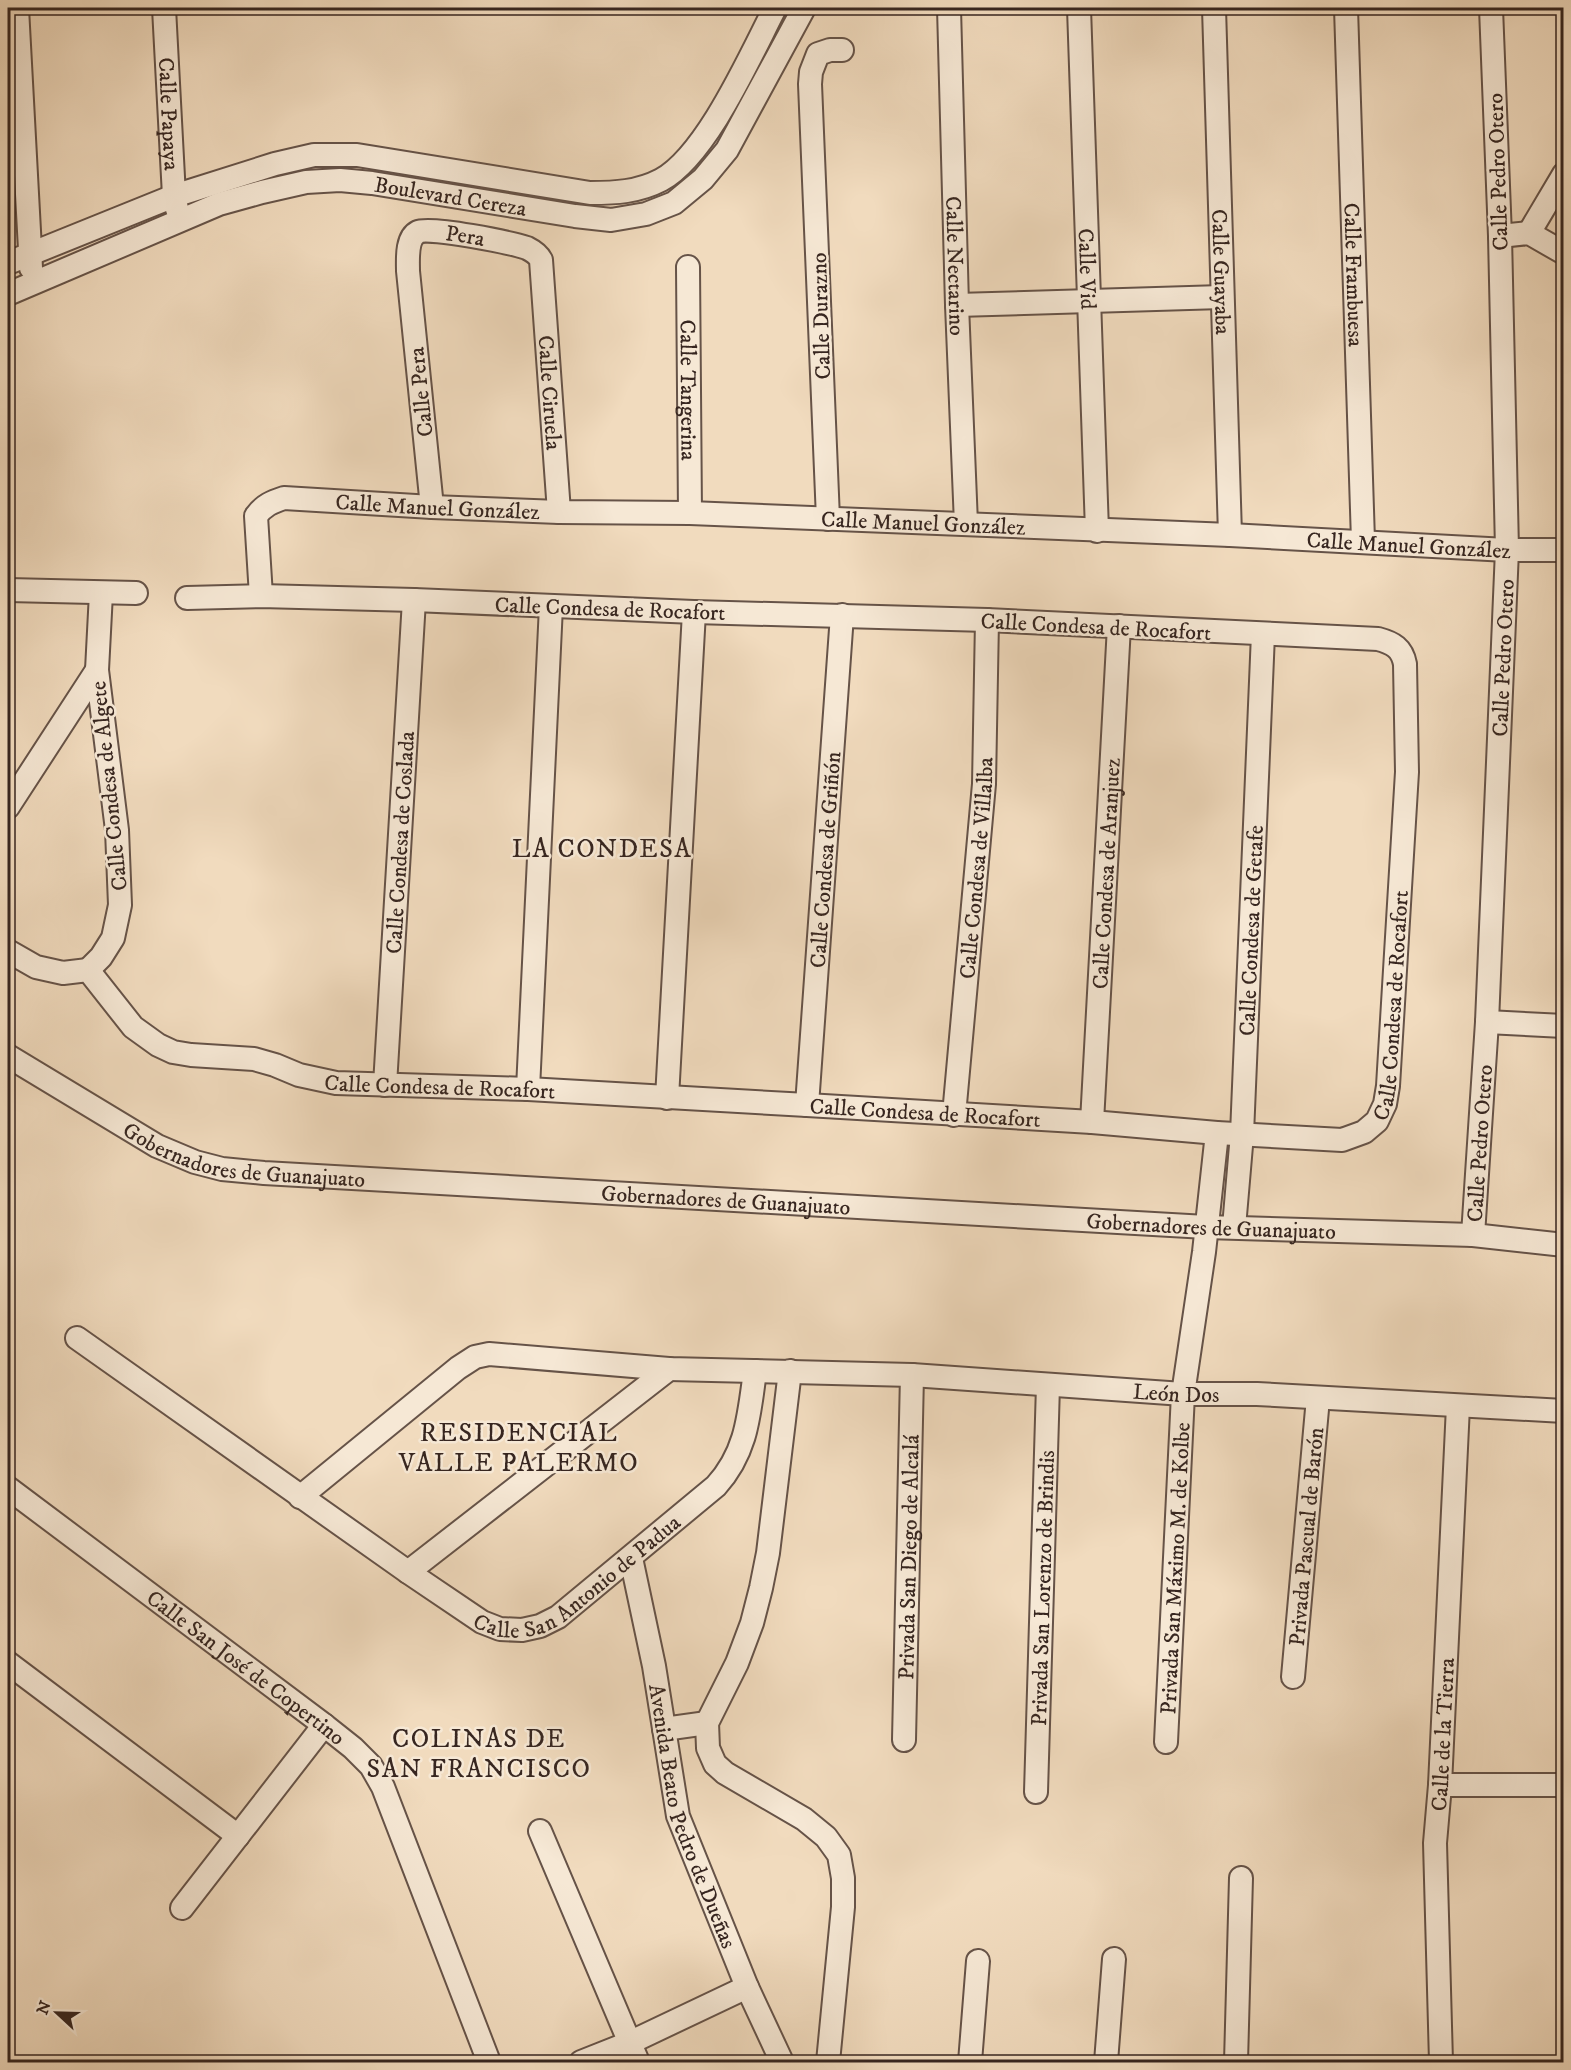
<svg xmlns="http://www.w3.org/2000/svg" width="1571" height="2070" viewBox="0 0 1571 2070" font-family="'IM FELL DW Pica',serif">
  <rect width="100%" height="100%" fill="#f1dbbe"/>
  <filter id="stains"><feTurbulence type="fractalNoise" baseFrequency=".00333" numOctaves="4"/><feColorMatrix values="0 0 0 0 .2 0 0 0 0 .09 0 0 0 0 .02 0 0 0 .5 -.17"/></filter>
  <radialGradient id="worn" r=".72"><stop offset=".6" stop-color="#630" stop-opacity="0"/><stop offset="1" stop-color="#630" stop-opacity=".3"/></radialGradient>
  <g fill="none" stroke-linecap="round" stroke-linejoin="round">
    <defs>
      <g id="minor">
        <path d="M 17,8 L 31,268"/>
        <path id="s1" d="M 164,8 L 174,196 L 177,209"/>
        <path id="s2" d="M 949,8 L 957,305 L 966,524"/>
        <path id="s3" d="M 1079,8 L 1097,531"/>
        <path id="s4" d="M 1214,8 L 1230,535"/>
        <path id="s5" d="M 1346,8 L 1363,541"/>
        <path d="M 1529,233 L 1564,174"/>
        <path d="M 1500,236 L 1529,233 L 1564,253"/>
        <path d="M 8,263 L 174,196 L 275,164 L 314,155 L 357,155 L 590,193 C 615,193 638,192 661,180 C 707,155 751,54 775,8"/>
        <path id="s6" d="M 688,267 L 690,513"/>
        <path id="s7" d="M 8,294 L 219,204 L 262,192 L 306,182 L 340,180 L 372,183 L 575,216 L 611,220 L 646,214 L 674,203 L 703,179 L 727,150 L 804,8"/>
        <path d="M 957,305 L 1222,297"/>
        <path id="s8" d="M 432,507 L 408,271 C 408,260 406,238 418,232 C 430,226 512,243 527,248 C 533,251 538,254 541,260 L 559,512"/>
        <path d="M 828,519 L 810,84 L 811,72 L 818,54 L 830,50 L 842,50"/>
        <path d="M 8,590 L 136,593"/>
        <path id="s9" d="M 261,596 L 256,516 C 264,505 272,502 284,498 L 432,507 L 559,512 L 690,513 L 1230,535 L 1507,550 L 1564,550"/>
        <path d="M 8,807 L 97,670"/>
        <path id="s10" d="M 8,951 L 36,967 L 63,973 L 88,970 L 133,1027 L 158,1045 L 173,1052 L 191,1055 L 254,1059 L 275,1065 L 299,1075 L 336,1083 L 528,1089 L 807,1105 L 1092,1122 L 1217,1133 L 1342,1140 L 1364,1132 L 1377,1121 L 1385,1104 L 1388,1086 L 1407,772 L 1405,664 C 1402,648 1393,643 1378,639 L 987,620 L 694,612 L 414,600 L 261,596 L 187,598"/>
        <path d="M 88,970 L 101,957 L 113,938 L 120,905 L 117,830 L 97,670 L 101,593"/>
        <path d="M 1487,1022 L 1564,1026"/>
        <path id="s11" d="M 8,1056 L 157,1146 L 195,1162 L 222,1169 L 264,1173 L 1206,1227 L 1473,1235 L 1564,1245"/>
        <path id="s12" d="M 385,1085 L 414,600"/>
        <path d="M 528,1089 L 551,606"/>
        <path d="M 667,1098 L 694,612"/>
        <path id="s13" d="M 807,1105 L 842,615"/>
        <path id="s14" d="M 954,1115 L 984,784 L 987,620"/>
        <path id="s15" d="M 1092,1122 L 1119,626"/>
        <path id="s16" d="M 1234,1227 L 1242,1134 L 1263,634"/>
        <path id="s17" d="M 1473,1235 L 1487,1022 L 1507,550 L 1500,236 L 1491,8"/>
        <path id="s18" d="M 77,1338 L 408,1572 L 482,1622 L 500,1629 L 522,1630 L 540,1626 L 558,1617 L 716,1486 C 747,1452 749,1415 755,1371"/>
        <path d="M 790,1371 L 768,1553 L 761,1588 L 752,1623 L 737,1663 L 707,1723 L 708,1748 L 715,1764 L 725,1773 L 804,1819 L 826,1837 L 839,1855 L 843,1878 L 843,1907 L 828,2062"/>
        <path id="s19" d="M 8,1488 L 324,1725 L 353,1748 L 371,1766 L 383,1787 L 489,2062"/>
        <path id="s20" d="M 300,1497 L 458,1368 L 475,1357 L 489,1354 L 669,1369 L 912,1375 L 1183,1394 L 1257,1394 L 1564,1411"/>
        <path id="s21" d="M 631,1558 L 654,1666 L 678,1816 L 747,1987 L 782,2062"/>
        <path d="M 408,1572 L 669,1369"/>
        <path d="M 8,1663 L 238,1836"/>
        <path id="s22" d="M 1293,1677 L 1318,1398"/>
        <path d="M 664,1729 L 707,1723"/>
        <path id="s23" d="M 904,1740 L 912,1375"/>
        <path id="s24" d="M 1166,1742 L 1183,1394 L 1204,1252 L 1217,1133"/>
        <path d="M 1440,1785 L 1564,1785"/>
        <path id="s25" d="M 1036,1792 L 1048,1385"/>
        <path d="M 540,1831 L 638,2062"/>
        <path d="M 182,1908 L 324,1725"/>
        <path d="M 581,2062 L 629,2043 L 747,1987"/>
        <path d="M 970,2062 L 978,1961"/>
        <path d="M 1106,2062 L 1114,1959"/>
        <path d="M 1236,2062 L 1241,1878"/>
        <path id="s26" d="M 1441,2062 L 1435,1843 L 1440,1785 L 1458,1406"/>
      </g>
    </defs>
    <use href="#minor" stroke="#665348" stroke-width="26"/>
    <use href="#minor" stroke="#f6e8d5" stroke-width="22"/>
  </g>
  <g text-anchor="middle" stroke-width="5" stroke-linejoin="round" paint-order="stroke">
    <g font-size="22" fill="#372620" stroke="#f6e8d5">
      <text dy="8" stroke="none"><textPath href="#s1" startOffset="106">Calle Papaya</textPath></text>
      <text transform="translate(1497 172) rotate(-92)" y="8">Calle Pedro Otero</text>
      <text dy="8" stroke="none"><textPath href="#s7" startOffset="465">Boulevard Cereza</textPath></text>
      <text dy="8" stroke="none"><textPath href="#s8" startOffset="327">Pera</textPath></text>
      <text dy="8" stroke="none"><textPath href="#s2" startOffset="258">Calle Nectarino</textPath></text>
      <text dy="8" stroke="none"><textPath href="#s3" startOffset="261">Calle Vid</textPath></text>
      <text dy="8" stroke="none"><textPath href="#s4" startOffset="264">Calle Guayaba</textPath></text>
      <text dy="8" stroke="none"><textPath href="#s5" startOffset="267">Calle Frambuesa</textPath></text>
      <text transform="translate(820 316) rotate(-92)" y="8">Calle Durazno</text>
      <text dy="8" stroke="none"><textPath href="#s6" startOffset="123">Calle Tangerina</textPath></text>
      <text transform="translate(420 392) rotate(-96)" y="8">Calle Pera</text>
      <text dy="8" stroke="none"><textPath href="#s8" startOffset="542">Calle Ciruela</textPath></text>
      <text dy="8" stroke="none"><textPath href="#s9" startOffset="268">Calle Manuel González</textPath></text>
      <text dy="8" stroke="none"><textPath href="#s9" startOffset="754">Calle Manuel González</textPath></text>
      <text dy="8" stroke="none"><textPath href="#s9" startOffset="1240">Calle Manuel González</textPath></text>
      <text transform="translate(610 608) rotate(2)" y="8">Calle Condesa de Rocafort</text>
      <text transform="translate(1096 626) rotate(3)" y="8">Calle Condesa de Rocafort</text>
      <text dy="8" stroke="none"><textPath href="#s17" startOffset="578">Calle Pedro Otero</textPath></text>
      <text transform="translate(108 786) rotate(-96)" y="8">Calle Condesa de Algete</text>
      <text dy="8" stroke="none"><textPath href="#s12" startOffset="243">Calle Condesa de Coslada</textPath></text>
      <text dy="8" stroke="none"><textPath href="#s13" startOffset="246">Calle Condesa de Griñón</textPath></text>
      <text dy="8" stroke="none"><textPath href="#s14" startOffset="248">Calle Condesa de Villalba</textPath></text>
      <text dy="8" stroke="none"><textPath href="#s15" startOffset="249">Calle Condesa de Aranjuez</textPath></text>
      <text dy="8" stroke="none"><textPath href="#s16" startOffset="297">Calle Condesa de Getafe</textPath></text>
      <text dy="8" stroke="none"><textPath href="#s10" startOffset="1538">Calle Condesa de Rocafort</textPath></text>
      <text dy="8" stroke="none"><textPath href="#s10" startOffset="476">Calle Condesa de Rocafort</textPath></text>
      <text dy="8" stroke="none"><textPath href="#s10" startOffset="962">Calle Condesa de Rocafort</textPath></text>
      <text dy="8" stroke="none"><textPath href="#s17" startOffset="92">Calle Pedro Otero</textPath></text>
      <text dy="8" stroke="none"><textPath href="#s11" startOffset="262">Gobernadores de Guanajuato</textPath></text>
      <text dy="8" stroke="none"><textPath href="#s11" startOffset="748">Gobernadores de Guanajuato</textPath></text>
      <text dy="8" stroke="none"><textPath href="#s11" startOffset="1234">Gobernadores de Guanajuato</textPath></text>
      <text dy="8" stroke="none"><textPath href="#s20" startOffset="927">León Dos</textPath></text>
      <text dy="8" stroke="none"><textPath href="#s22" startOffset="141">Privada Pascual de Barón</textPath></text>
      <text dy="8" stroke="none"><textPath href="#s23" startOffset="183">Privada San Diego de Alcalá</textPath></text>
      <text dy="8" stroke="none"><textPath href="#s18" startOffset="608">Calle San Antonio de Padua</textPath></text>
      <text dy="8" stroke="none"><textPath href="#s24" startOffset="174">Privada San Máximo M. de Kolbe</textPath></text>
      <text dy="8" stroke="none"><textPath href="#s25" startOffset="204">Privada San Lorenzo de Brindis</textPath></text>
      <text dy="8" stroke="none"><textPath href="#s19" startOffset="298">Calle San José de Copertino</textPath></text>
      <text dy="8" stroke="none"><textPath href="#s26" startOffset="328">Calle de la Tierra</textPath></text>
      <text dy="8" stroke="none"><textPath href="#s21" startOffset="266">Avenida Beato Pedro de Dueñas</textPath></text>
    </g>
    <g font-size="26" letter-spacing="1.5" fill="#372620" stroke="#f6e8d5">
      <text x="602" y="857">LA CONDESA</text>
      <text x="519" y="1441">RESIDENCIAL<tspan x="519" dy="30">VALLE PALERMO</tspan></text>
      <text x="479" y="1747">COLINAS DE<tspan x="479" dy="30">SAN FRANCISCO</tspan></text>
    </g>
  </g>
  <rect width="1571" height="2070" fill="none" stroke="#f1dbbe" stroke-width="30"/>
  <rect x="9" y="9" width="1553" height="2052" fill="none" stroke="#372620" stroke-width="3"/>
  <rect x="15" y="15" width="1541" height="2040" fill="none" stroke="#372620" stroke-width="1.5"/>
  <g transform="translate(57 2013) rotate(292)" stroke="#f6e8d5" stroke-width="4.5" paint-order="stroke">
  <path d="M0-4.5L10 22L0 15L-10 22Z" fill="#372620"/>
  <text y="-9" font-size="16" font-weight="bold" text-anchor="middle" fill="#372620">N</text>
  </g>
  <rect width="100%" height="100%" filter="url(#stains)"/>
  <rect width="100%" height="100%" fill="url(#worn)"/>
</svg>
